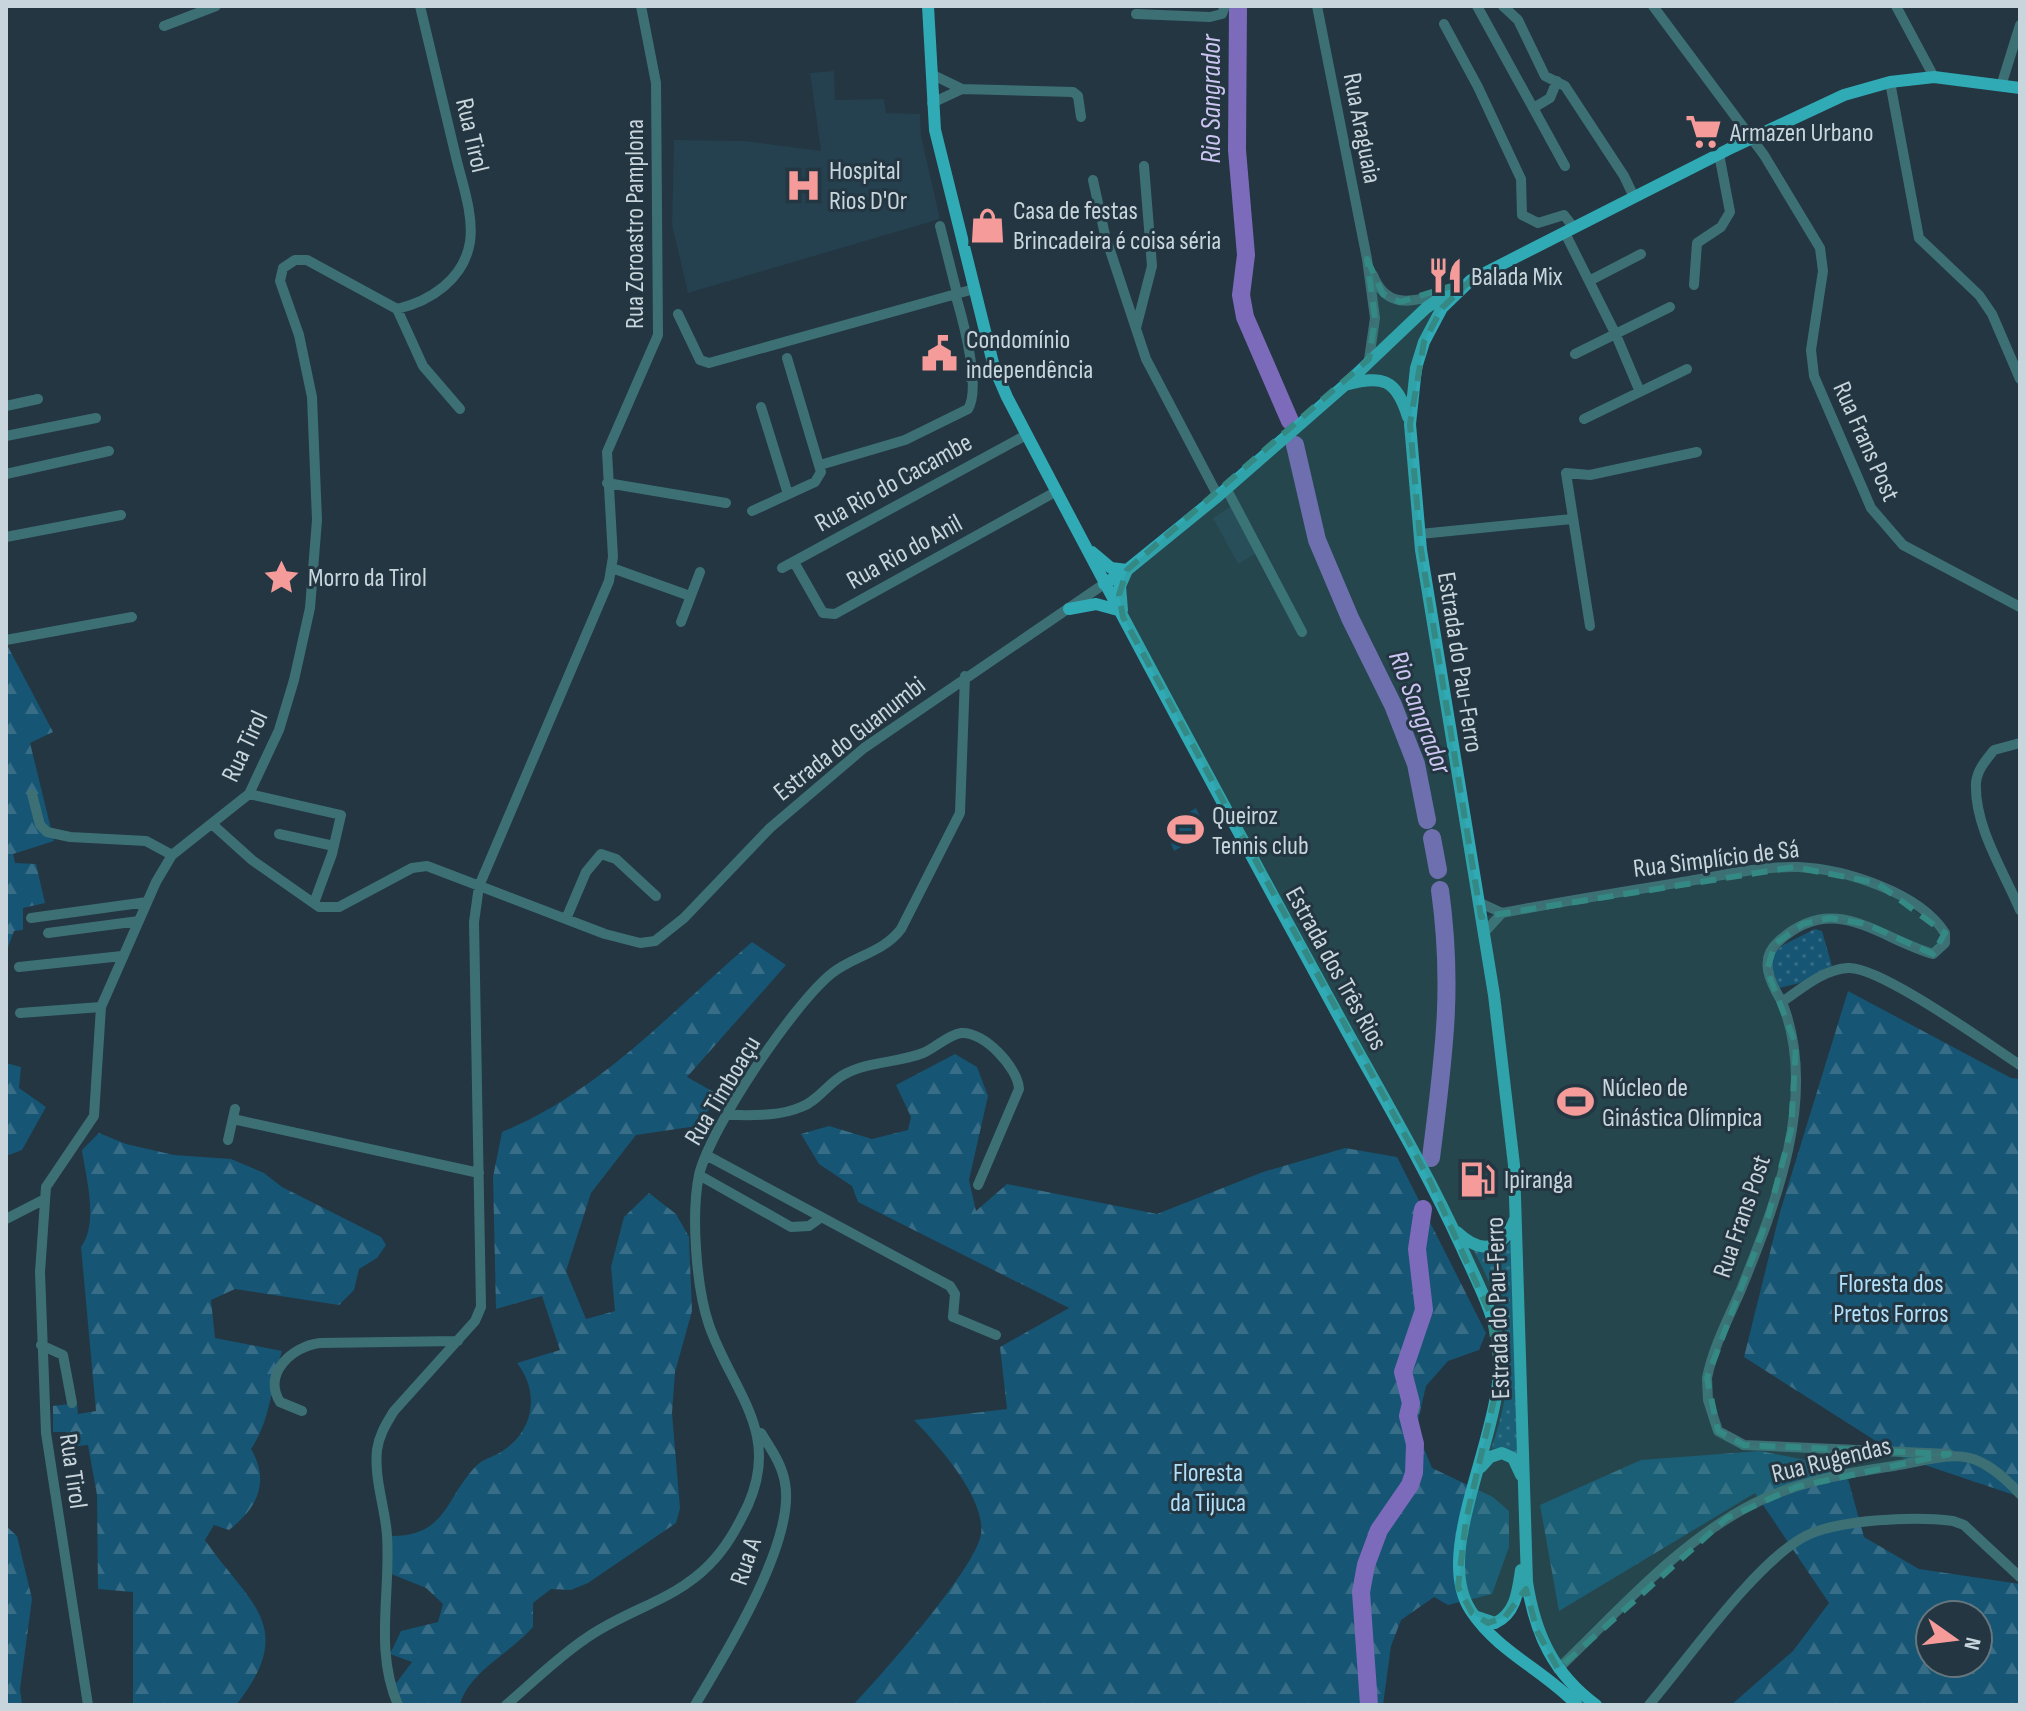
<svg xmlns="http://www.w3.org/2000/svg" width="2026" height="1711" viewBox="0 0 2026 1711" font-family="'Sofia Sans Condensed',sans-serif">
  <defs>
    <pattern id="forest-firs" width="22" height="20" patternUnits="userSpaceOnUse" patternTransform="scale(2)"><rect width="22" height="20" fill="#165573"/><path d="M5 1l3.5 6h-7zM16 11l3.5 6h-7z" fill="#376d86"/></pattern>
    <pattern id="park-dots" width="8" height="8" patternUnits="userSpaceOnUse" patternTransform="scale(2)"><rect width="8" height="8" fill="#165573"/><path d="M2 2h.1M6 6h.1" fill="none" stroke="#376d86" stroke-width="1.8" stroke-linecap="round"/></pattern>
  </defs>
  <rect width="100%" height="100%" fill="#233641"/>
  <path fill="#25404f" d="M 834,71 L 835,100 L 884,99 L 886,113 L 920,114 L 921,136 L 940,219 L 688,293 L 672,225 L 674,140 L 744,141 L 821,151 L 810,73 Z
    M 1233,505 L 1258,552 L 1238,564 L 1213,518 Z"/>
  <path fill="#165573" d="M 1196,808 L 1207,832 L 1174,851 L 1164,827 Z"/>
  <path fill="url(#forest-firs)" fill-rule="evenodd" d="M 6,643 L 53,732 L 30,743 L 54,841 L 13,854 L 15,863 L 36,864 L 45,903 L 23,908 L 23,930 L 14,931 L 6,953 Z
    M 752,942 L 786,965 L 687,1077 L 719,1095 L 697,1126 L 636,1135 L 591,1193 L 566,1271 L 586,1319 L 615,1311 L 611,1267 L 624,1217 L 649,1193 L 676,1214 L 689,1237 L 692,1311 L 675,1372 L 672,1413 L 680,1508 L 676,1523 L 588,1583 L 571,1590 L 551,1589 L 533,1603 L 533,1627 C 512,1652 468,1672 460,1705 L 397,1705 L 391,1690 L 412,1662 L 390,1654 L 401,1631 L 438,1622 L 443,1604 L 426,1588 L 389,1573 L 391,1536 C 448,1536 445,1497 477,1465 C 485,1458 496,1456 504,1450 C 535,1429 539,1391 517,1363 L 560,1350 L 542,1296 L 496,1309 L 493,1177 L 502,1132 C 600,1092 673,1010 752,942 Z
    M 1848,991 L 2011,1078 L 2020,1079 L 2020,1497 L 1901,1457 L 1744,1357 L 1780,1212 Z
    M 955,1054 L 977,1067 L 988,1096 L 969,1180 L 976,1211 L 1007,1184 L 1157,1214 L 1263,1172 L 1345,1148 L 1397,1157 L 1486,1333 L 1479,1350 L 1448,1361 L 1426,1386 L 1416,1429 L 1432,1468 L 1493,1497 L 1509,1511 L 1509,1547 L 1492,1594 L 1448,1605 L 1434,1597 L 1401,1620 L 1391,1646 L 1383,1705 L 853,1705 C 880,1677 976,1568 981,1534 C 986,1498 937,1444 914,1420 L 1007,1409 L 1000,1347 L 1069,1308 L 858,1202 L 852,1186 L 819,1164 L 801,1134 L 829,1126 L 872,1139 L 908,1130 L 911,1117 L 896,1085 Z
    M 6,1063 L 21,1067 L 19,1088 L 46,1107 L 22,1150 L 6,1156 Z
    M 99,1133 L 126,1144 L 174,1155 L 231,1159 L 264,1173 L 282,1187 L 381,1237 L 386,1245 L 377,1258 L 359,1269 L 354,1290 L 339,1305 L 235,1289 L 211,1300 L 215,1338 L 282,1351 C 271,1385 271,1420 251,1449 C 271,1483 256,1509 229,1530 L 214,1525 L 205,1540 C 248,1603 299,1626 236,1705 L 133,1705 L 133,1592 L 98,1589 L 97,1495 L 88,1445 L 68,1447 L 66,1432 L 53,1432 L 53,1406 L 77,1403 L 78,1414 L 96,1411 L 81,1247 C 99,1222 86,1179 82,1150 Z
    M 1760,1451 L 1845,1468 L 1864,1537 L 1919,1569 L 2020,1584 L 2020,1705 L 1731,1705 L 1793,1651 L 1829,1603 L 1755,1493 L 1559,1611 L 1540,1505 L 1641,1460 ZM 1930,1615 L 1978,1615 L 1978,1663 L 1930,1663 Z
    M 6,1526 L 17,1536 L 32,1599 L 20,1689 L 22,1705 L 6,1705 Z"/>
  <path fill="url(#park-dots)" d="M 1815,929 L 1822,931 L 1832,966 L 1808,981 L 1779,988 L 1769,967 L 1773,954 L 1783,945 Z
    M 1513,1240 L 1520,1455 L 1504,1447 L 1491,1449 C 1519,1370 1511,1320 1472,1247 L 1504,1249 Z"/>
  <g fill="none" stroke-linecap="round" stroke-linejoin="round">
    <path stroke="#7c6abb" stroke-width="18" d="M 1238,6 L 1237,150 L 1246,255 L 1241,295 L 1245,317 L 1290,421
      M 1295,445 L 1317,540 L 1350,618 L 1393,705 L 1416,764 L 1427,820
      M 1432,838 L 1438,870
      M 1431,1158 C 1443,1060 1454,990 1440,890
      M 1369,1705 L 1361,1592 L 1366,1565 L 1379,1530 L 1410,1485 L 1414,1473 L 1415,1444 L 1408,1416 L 1411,1403 L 1403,1372 L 1424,1310 L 1417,1249 L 1423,1209"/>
    <path stroke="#3d7075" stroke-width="10" d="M 1317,6 L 1367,259 L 1375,318 L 1369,359
      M 1477,6 L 1565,166
      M 1503,6 L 1518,20 L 1545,76 L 1565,86 L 1624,176 L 1634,197
      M 1653,6 L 1764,155 L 1820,248 L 1823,271 L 1811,350 L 1814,376 L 1871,508 L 1903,545 L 2020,607
      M 1896,6 L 1934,77
      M 1136,14 L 1210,17 L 1222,14 L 1225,6
      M 1444,24 L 1478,87 L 1521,179 L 1522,215 L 1538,223 L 1564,215 L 1574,228
      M 164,26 L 216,6
      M 931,74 L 962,89 L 1073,92 L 1078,96 L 1081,117
      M 1890,82 L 1919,238 L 1979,295 L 1992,314 L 2020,379
      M 2001,86 L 2020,25
      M 932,103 L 962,89
      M 1535,107 L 1550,98 L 1557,81
      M 1093,180 L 1105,235 L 1146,359 L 1218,496
      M 940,226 L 957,293
      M 1565,233 L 1616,335 L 1640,392
      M 1373,275 C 1387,311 1414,301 1444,293
      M 1589,281 L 1641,254
      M 1694,285 L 1697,243 L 1721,227 L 1730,212 L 1719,154
      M 397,309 L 423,366 L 460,409
      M 678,314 L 700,360 L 709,363 L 974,289
      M 1136,328 L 1152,266 L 1144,166
      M 1575,354 L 1670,307
      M 970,378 L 994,367
      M 6,406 L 38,399
      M 761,407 L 788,494
      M 1584,419 L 1687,369
      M 6,436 L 96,418
      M 820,465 L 905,440 L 968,409 C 981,389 964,324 957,300
      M 6,474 L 109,451
      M 607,483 L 726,503
      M 1226,488 L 1302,632
      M 752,511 L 815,482 L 821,472 L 787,358
      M 1420,534 L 1572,519
      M 6,537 L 121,515
      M 794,562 L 823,613 L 835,614 L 1057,491
      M 612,568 L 690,596
      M 782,568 L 1026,435
      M 681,622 L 700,572
      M 1590,626 L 1566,473 L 1590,475 L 1697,452
      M 6,640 L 132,617
      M 2020,743 L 1994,750 C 1986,760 1977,770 1976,783 C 1974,826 2004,872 2020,910
      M 32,794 L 40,825 L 47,832 L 70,837 L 146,841 L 172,855
      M 249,794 L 341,815 L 332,854 L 314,903
      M 212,824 L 252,860 L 319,907 L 339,907 L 412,868 L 427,866 L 605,934 L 640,943 L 655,941 L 684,918 L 770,828 L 864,748 L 1104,584
      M 279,834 L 334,846
      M 1478,902 L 1502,913 C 1564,901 1627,891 1689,881 C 1724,875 1763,866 1798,867 C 1844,869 1919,892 1945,933 L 1945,943 L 1933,954 C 1878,938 1835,891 1779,941 C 1758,959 1770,982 1782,1002
      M 31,918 L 147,902
      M 566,919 L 586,872 L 601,854 L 616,859 L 656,896
      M 48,933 L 139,921
      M 1483,934 L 1502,913
      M 19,967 L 122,956
      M 20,1013 L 101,1007
      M 728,1115 C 752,1115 778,1117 801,1107 C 818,1101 829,1082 845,1074 C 869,1061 898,1063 923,1053 C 935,1048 948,1035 961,1033 C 984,1031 1018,1068 1019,1089 L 978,1185
      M 233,1119 L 479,1173
      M 228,1140 L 235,1109
      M 706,1155 L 950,1286 L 955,1294 L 953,1317 L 996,1335
      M 699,1175 L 791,1227 L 809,1226 L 820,1218
      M 6,1219 L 45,1199
      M 41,1345 L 63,1355 L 72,1403
      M 302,1411 L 280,1402 C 262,1373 293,1346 320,1343 L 458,1341
      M 1949,1454 L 1744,1445 L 1718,1431 L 1708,1400 L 1707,1378 C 1713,1348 1728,1319 1740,1292 C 1776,1203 1819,1095 1782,1002 C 1801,989 1824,969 1848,968 C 1880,966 1988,1044 2020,1065
      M 1558,1669 C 1618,1612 1678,1542 1753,1504 C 1796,1482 1846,1473 1894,1466 C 1956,1455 1972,1443 2020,1494
      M 88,1705 L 46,1433 L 40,1272 L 46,1187 L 94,1116 L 101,1007 L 156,882 L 172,855 L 249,794 L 279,730 L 294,680 L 310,608 L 317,520 L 312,397 L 299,335 L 280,281 L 283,268 L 295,260 L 307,260 L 397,309 C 431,301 464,279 470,242 C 474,215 462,183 456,157 C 444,107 432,56 420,6
      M 398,1705 C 374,1650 391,1593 387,1535 C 385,1507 374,1479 377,1450 C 379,1435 386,1424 394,1411 L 475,1321 L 481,1307 L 474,922 L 479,886 L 609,581 L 613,557 L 607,452 L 658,335 L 656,83 L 641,6
      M 506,1705 C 532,1683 557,1658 585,1639 C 625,1610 674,1601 709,1565 C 726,1548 737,1528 748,1505 C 781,1431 732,1391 709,1325 C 696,1287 691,1214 699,1175 C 710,1128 793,1005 831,974 C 853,956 883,953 901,929 L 960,813 L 965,676
      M 695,1705 C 725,1655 796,1541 785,1483 C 782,1464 771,1449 761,1433
      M 1649,1705 C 1688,1659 1753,1566 1802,1538 C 1834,1519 1916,1516 1953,1521 L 1964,1525 L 2020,1577"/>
    <path stroke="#30aab5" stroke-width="12" d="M 928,6 L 935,130 L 994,367 L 1007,397 C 1115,604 1226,810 1338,1015 C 1380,1092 1425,1167 1461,1246 C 1474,1275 1490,1305 1497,1336 C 1515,1418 1428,1547 1471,1611 C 1498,1652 1544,1670 1577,1705
      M 1345,385 C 1382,375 1396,378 1408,417
      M 1092,552 L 1111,568 L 1127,570
      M 1104,584 L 1127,570 L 1218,496 L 1345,385 L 1426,308 L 1458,286
      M 1069,609 L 1096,604 L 1118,610
      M 1122,610 L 1120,586 L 1127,570
      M 1457,1232 C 1481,1255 1503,1251 1515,1219
      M 1481,1467 L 1490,1457 L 1502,1453 L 1513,1458 L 1521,1475
      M 1477,1617 L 1495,1623 C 1516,1614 1518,1590 1521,1570
      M 1596,1705 C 1553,1673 1535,1634 1527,1582 L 1514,1165 L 1494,995 L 1421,550 L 1410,424 L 1416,368 L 1424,342 L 1442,308 L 1471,280 L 1733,147 L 1844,95 L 1890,82 L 1934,77 L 2020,88"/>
  </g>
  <path fill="#348984" fill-opacity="0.2" stroke="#348984" stroke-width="6" stroke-dasharray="16 10" stroke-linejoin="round" d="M 1367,259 L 1383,294 L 1400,302 L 1471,280 L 1442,308 L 1424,342 L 1410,424 L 1421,550 L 1481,917 L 1794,867 L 1877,883 L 1945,933 L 1933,954 L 1866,924 L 1830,918 L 1803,924 L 1775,944 L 1767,970 L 1796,1045 L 1791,1130 L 1768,1217 L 1707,1378 L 1718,1431 L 1744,1445 L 1949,1454 L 1796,1487 L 1727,1518 L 1558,1669 L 1537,1631 L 1526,1589 L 1505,1617 L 1488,1623 L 1472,1613 L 1458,1587 L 1466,1520 L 1499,1378 L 1489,1311 L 1430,1181 L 1123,617 L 1119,595 L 1127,570 L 1369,359 L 1375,318 Z"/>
  <defs>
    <symbol id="supermarket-bare" viewBox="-9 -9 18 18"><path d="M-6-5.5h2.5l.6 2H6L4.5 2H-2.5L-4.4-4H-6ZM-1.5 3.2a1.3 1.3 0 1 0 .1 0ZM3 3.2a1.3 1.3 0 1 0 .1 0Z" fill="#f59b9a" stroke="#233641" stroke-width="2.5" paint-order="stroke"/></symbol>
    <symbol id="hospital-bare" viewBox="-9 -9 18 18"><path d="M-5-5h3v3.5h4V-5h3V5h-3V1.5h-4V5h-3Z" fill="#f59b9a" stroke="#233641" stroke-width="2.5" paint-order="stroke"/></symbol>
    <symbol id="shop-bare" viewBox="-9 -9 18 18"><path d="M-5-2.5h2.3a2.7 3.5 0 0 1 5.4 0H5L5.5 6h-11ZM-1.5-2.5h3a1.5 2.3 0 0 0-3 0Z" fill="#f59b9a" stroke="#233641" stroke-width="2.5" paint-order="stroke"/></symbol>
    <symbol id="restaurant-bare" viewBox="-9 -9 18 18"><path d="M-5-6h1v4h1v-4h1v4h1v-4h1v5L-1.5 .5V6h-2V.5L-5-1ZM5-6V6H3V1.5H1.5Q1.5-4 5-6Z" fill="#f59b9a" stroke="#233641" stroke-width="2.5" paint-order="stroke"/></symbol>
    <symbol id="civic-bare" viewBox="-9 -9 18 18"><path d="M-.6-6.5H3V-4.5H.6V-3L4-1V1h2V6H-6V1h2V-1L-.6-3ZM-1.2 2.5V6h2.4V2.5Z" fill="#f59b9a" stroke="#233641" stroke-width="2.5" paint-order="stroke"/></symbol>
    <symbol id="sight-bare" viewBox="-9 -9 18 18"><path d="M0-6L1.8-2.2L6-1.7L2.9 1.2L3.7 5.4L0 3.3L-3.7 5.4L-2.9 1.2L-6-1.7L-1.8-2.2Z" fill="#f59b9a" stroke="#233641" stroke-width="2.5" paint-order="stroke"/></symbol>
    <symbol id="stadium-bare" viewBox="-9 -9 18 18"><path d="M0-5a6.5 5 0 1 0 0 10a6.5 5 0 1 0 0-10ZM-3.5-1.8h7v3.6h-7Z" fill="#f59b9a" stroke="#233641" stroke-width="2.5" paint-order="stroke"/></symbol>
    <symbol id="fuel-bare" viewBox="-9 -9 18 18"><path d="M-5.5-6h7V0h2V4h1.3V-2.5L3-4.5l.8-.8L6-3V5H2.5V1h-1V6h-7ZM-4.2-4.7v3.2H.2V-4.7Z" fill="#f59b9a" stroke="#233641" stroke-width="2.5" paint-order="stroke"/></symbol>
  </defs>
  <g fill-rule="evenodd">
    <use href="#supermarket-bare" x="1678" y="106" width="51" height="51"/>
    <use href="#hospital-bare" x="778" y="160" width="51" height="51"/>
    <use href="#shop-bare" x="962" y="200" width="51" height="51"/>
    <use href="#restaurant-bare" x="1420" y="250" width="51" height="51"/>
    <use href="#civic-bare" x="914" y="328" width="51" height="51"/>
    <use href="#sight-bare" x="256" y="552" width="51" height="51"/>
    <use href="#stadium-bare" x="1160" y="804" width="51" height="51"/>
    <use href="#stadium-bare" x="1550" y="1076" width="51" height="51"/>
    <use href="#fuel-bare" x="1452" y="1154" width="51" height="51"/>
  </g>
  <g text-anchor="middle" stroke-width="6" stroke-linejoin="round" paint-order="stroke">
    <g font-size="26" fill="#c9d5dc" stroke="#233641">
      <text transform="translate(1363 128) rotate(79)" y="9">Rua Araguaia</text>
      <text transform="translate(473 135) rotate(77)" y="9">Rua Tirol</text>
      <text transform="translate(634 224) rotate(-90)" y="9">Rua Zoroastro Pamplona</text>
      <text transform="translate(1867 441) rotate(66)" y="9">Rua Frans Post</text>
      <text transform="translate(893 482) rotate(-29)" y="9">Rua Rio do Cacambe</text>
      <text transform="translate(904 551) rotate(-29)" y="9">Rua Rio do Anil</text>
      <text transform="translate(1461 662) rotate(81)" y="9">Estrada do Pau-Ferro</text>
      <text transform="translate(849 738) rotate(-38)" y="9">Estrada do Guanumbi</text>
      <text transform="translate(244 746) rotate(-65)" y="9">Rua Tirol</text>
      <text transform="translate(1716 858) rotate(-7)" y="9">Rua Simplício de Sá</text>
      <text transform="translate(1337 968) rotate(61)" y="9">Estrada dos Três Rios</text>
      <text transform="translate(722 1090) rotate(-59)" y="9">Rua Timboaçu</text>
      <text transform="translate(1741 1216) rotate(-71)" y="9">Rua Frans Post</text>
      <text transform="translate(1497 1308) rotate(-92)" y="9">Estrada do Pau-Ferro</text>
      <text transform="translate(1831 1459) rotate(-14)" y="9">Rua Rugendas</text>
      <text transform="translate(74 1471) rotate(82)" y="9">Rua Tirol</text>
      <text transform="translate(745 1561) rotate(-71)" y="9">Rua A</text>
    </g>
    <g font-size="26" fill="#c9d5dc" stroke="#233641" text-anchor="start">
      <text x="1730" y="141">Armazen Urbano</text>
      <text x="829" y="179">Hospital<tspan x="829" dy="30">Rios D'Or</tspan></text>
      <text x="1013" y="219">Casa de festas<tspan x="1013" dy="30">Brincadeira é coisa séria</tspan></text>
      <text x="1471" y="285">Balada Mix</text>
      <text x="966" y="348">Condomínio<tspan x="966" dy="30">independência</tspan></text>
      <text x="308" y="586">Morro da Tirol</text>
      <text x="1212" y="824">Queiroz<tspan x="1212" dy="30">Tennis club</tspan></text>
      <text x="1602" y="1096">Núcleo de<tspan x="1602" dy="30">Ginástica Olímpica</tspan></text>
      <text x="1504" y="1188">Ipiranga</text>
    </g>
    <g font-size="26" fill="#b0dffa" stroke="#233641">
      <text x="1891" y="1292">Floresta dos<tspan x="1891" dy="30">Pretos Forros</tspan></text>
      <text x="1208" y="1481">Floresta<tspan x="1208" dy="30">da Tijuca</tspan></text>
    </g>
    <g font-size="28" font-style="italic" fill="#ccc5f1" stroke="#233641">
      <text transform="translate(1210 99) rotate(-90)" y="10">Rio Sangrador</text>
      <text transform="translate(1421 712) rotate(69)" y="10">Rio Sangrador</text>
    </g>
  </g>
  <rect width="2026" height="1711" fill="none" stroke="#c9d5dc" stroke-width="16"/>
  <g transform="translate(1954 1639) rotate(104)"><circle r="38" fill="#233641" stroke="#65767f" stroke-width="2"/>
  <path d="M0-6L14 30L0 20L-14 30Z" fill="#f59b9a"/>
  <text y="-12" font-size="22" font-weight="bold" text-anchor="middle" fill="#c9d5dc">N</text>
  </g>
</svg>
